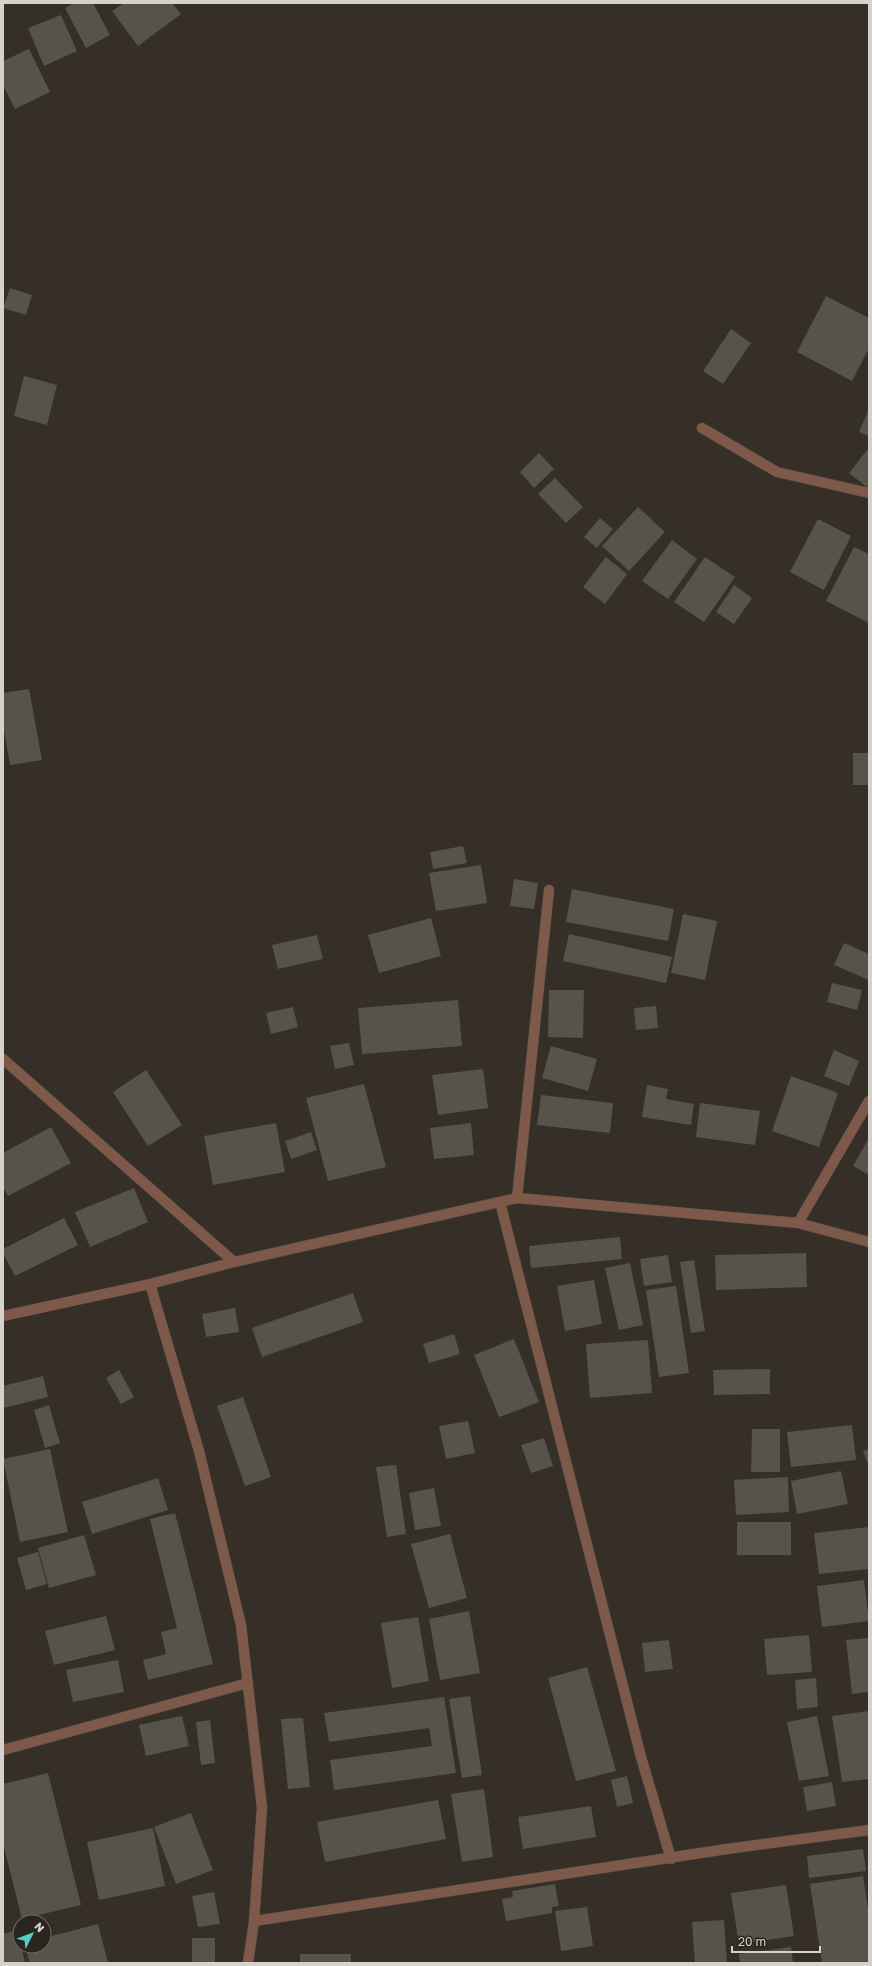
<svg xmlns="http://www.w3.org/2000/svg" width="872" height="1966" viewBox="0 0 872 1966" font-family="'Golos Text',sans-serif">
  <rect width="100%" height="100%" fill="#352f28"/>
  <path fill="#56534b" d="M 74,3 L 93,3 L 110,35 L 86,48 L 65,8 Z
    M 124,3 L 172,3 L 181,14 L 138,46 L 112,11 Z
    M 61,15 L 77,51 L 44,66 L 28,28 Z
    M 29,49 L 50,92 L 15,109 L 3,85 L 3,61 Z
    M 10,288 L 32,295 L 26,315 L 3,308 Z
    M 826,296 L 869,318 L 869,348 L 852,381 L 797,352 Z
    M 731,329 L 751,343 L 723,384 L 703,371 Z
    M 24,376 L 57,385 L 47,425 L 14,416 Z
    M 869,409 L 869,436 L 859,432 Z
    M 867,450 L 869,451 L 869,489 L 849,473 Z
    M 539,453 L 554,469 L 534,488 L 520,472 Z
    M 555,478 L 583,507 L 566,523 L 538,494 Z
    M 638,507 L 665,532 L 629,571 L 602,546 Z
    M 600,518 L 613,529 L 597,548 L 584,537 Z
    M 818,519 L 851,536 L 824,590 L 790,572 Z
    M 672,540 L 697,559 L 668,599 L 642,581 Z
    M 854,547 L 869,554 L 869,623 L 826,601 Z
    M 606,557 L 627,574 L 605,604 L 583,587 Z
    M 705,557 L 735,577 L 704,622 L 674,602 Z
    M 734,585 L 752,598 L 734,624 L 716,612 Z
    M 29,689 L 42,760 L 10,765 L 3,724 L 3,693 Z
    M 853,753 L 869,753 L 869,785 L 853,785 Z
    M 463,846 L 467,863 L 433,869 L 430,852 Z
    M 481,865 L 487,903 L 436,911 L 429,873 Z
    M 514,879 L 538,883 L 534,909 L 510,906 Z
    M 572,889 L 674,909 L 668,941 L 566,922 Z
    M 683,914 L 717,921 L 705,980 L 671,973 Z
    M 431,918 L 441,956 L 379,973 L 368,935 Z
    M 569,934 L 672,957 L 666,983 L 563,961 Z
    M 317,935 L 323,959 L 278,969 L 272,945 Z
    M 844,943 L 869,954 L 869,980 L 834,965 Z
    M 832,983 L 862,990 L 857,1010 L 827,1002 Z
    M 549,990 L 584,990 L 583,1038 L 548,1037 Z
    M 458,1000 L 462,1046 L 362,1054 L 358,1008 Z
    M 656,1006 L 658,1028 L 636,1030 L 634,1008 Z
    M 293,1007 L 298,1027 L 271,1034 L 266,1013 Z
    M 349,1043 L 354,1065 L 335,1069 L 330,1046 Z
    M 551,1046 L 597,1059 L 588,1091 L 542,1078 Z
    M 834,1050 L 859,1061 L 849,1086 L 824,1076 Z
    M 483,1069 L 488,1108 L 438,1115 L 432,1075 Z
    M 146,1070 L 182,1125 L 148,1146 L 113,1092 Z
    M 791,1076 L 838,1093 L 819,1147 L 772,1131 Z
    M 364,1084 L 386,1167 L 328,1181 L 306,1098 Z
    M 647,1085 L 668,1089 L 666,1099 L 694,1104 L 691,1125 L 642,1117 Z
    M 541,1095 L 613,1103 L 610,1133 L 537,1125 Z
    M 700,1103 L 760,1111 L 755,1145 L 696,1137 Z
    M 276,1123 L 285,1172 L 213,1185 L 204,1136 Z
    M 471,1123 L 474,1155 L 434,1159 L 430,1128 Z
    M 51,1127 L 71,1163 L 8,1196 L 3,1187 L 3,1153 Z
    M 311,1132 L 317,1150 L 291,1159 L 285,1141 Z
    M 869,1138 L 869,1175 L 853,1166 Z
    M 134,1188 L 148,1222 L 90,1247 L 75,1212 Z
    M 64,1218 L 78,1245 L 15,1276 L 3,1253 L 3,1249 Z
    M 620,1237 L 622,1259 L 531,1268 L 529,1246 Z
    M 806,1253 L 807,1287 L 716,1290 L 715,1255 Z
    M 668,1255 L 672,1282 L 644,1286 L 640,1259 Z
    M 694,1260 L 705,1331 L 691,1333 L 680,1262 Z
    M 630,1263 L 643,1325 L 619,1330 L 605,1268 Z
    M 594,1280 L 602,1324 L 565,1331 L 557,1286 Z
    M 676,1286 L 689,1373 L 659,1377 L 646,1290 Z
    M 353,1293 L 363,1322 L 262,1357 L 252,1328 Z
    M 235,1308 L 239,1332 L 206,1337 L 202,1314 Z
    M 454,1334 L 460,1354 L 429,1363 L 423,1344 Z
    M 514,1339 L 539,1402 L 499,1417 L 474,1355 Z
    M 648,1340 L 652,1393 L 590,1398 L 586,1344 Z
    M 770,1369 L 770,1394 L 714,1395 L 713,1370 Z
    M 119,1370 L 134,1397 L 121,1404 L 106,1378 Z
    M 43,1376 L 48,1397 L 3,1408 L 3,1386 Z
    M 243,1397 L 271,1477 L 245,1486 L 217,1406 Z
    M 49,1405 L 60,1443 L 45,1448 L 34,1410 Z
    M 468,1421 L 475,1453 L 446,1459 L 439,1426 Z
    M 852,1425 L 856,1460 L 791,1467 L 787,1432 Z
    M 752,1429 L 780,1429 L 780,1472 L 751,1472 Z
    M 544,1438 L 553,1466 L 531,1473 L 521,1445 Z
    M 50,1449 L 68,1532 L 20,1542 L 3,1459 Z
    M 869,1449 L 869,1466 L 863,1451 Z
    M 396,1465 L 406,1534 L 387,1537 L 376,1467 Z
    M 841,1471 L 848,1504 L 797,1514 L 791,1481 Z
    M 788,1477 L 789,1512 L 736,1515 L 734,1480 Z
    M 158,1478 L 168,1510 L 92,1534 L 82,1502 Z
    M 434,1488 L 441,1526 L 415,1530 L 409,1493 Z
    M 175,1513 L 213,1664 L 148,1680 L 143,1660 L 166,1654 L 161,1632 L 177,1628 L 150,1519 Z
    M 737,1522 L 791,1522 L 791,1555 L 737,1555 Z
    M 869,1527 L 869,1569 L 819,1574 L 814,1533 Z
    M 450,1534 L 467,1598 L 429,1608 L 411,1544 Z
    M 84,1535 L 96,1575 L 49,1588 L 38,1548 Z
    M 38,1552 L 47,1584 L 26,1590 L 17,1558 Z
    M 864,1580 L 869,1621 L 822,1627 L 817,1586 Z
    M 469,1611 L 480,1673 L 440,1680 L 429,1619 Z
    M 106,1616 L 115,1650 L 54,1665 L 45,1631 Z
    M 418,1617 L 429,1681 L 392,1688 L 381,1623 Z
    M 809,1635 L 812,1672 L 767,1675 L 764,1639 Z
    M 869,1638 L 869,1692 L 852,1694 L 846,1640 Z
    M 669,1640 L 673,1669 L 645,1672 L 642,1643 Z
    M 118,1660 L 124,1692 L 73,1702 L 66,1670 Z
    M 587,1667 L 616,1771 L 576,1781 L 548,1678 Z
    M 816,1678 L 818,1707 L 797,1709 L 795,1680 Z
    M 470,1696 L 482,1775 L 462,1778 L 449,1699 Z
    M 444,1697 L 456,1773 L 334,1790 L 330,1760 L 432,1746 L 429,1728 L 329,1742 L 324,1713 Z
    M 869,1711 L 869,1779 L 842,1782 L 832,1716 Z
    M 182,1716 L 189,1746 L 146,1756 L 139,1725 Z
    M 817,1716 L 829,1776 L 799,1781 L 787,1722 Z
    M 303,1718 L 310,1787 L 288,1789 L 281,1719 Z
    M 210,1720 L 215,1763 L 201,1765 L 196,1722 Z
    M 48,1773 L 81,1905 L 22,1919 L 3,1843 L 3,1784 Z
    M 627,1776 L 633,1803 L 617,1807 L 611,1780 Z
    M 832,1782 L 836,1806 L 807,1811 L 803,1787 Z
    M 484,1789 L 493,1857 L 462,1862 L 451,1794 Z
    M 438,1800 L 446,1839 L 325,1862 L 317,1822 Z
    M 591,1806 L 596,1837 L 523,1849 L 518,1817 Z
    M 191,1813 L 213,1870 L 176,1884 L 154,1827 Z
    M 153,1828 L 165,1886 L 99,1900 L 87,1842 Z
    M 863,1849 L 866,1871 L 809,1878 L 807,1856 Z
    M 863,1876 L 869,1916 L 869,1963 L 822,1963 L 810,1884 Z
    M 555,1884 L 559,1906 L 552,1907 L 552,1913 L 506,1921 L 502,1899 L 513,1897 L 512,1891 Z
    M 786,1885 L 794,1936 L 739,1944 L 731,1893 Z
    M 214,1892 L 220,1924 L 198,1927 L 192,1896 Z
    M 587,1907 L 593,1946 L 561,1951 L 555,1911 Z
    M 724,1920 L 727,1963 L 695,1963 L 692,1922 Z
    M 98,1924 L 108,1963 L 30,1963 L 25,1946 L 44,1946 L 44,1938 Z
    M 17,1930 L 25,1963 L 3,1963 L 3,1934 Z
    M 192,1938 L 215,1938 L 215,1963 L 192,1963 Z
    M 791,1947 L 793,1963 L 740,1963 L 739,1954 Z
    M 300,1954 L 351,1954 L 351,1963 L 300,1963 Z"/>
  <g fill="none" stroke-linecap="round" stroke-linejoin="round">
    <defs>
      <path id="minor" d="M 702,428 L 777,472 L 869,493
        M 3,1059 L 234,1262
        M 517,1198 L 549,890
        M 500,1202 L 641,1757 L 671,1859
        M 798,1223 L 869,1101
        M 150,1284 L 199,1451 L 241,1625 L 262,1808 L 254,1921 L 248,1963
        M 3,1316 L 150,1284 L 234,1262 L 517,1198 L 798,1223 L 869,1242
        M 3,1750 L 248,1683
        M 254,1921 L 727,1849 L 869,1830"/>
    </defs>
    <use href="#minor" stroke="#524c46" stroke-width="11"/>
    <use href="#minor" stroke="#7e5848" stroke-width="10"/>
  </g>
  <rect width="872" height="1966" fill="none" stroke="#d5d1cd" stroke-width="8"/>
  <g transform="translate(32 1934) rotate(48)"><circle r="19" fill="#2b251f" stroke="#6f6a65"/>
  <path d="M0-3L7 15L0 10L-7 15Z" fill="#55cec4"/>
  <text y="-6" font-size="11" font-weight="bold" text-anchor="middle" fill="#d5d1cd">N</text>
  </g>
  <path d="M732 1946v6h88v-6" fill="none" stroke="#d5d1cd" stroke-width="2"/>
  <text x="738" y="1946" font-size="12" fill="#d5d1cd" stroke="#2b251f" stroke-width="3" paint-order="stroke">20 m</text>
</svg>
